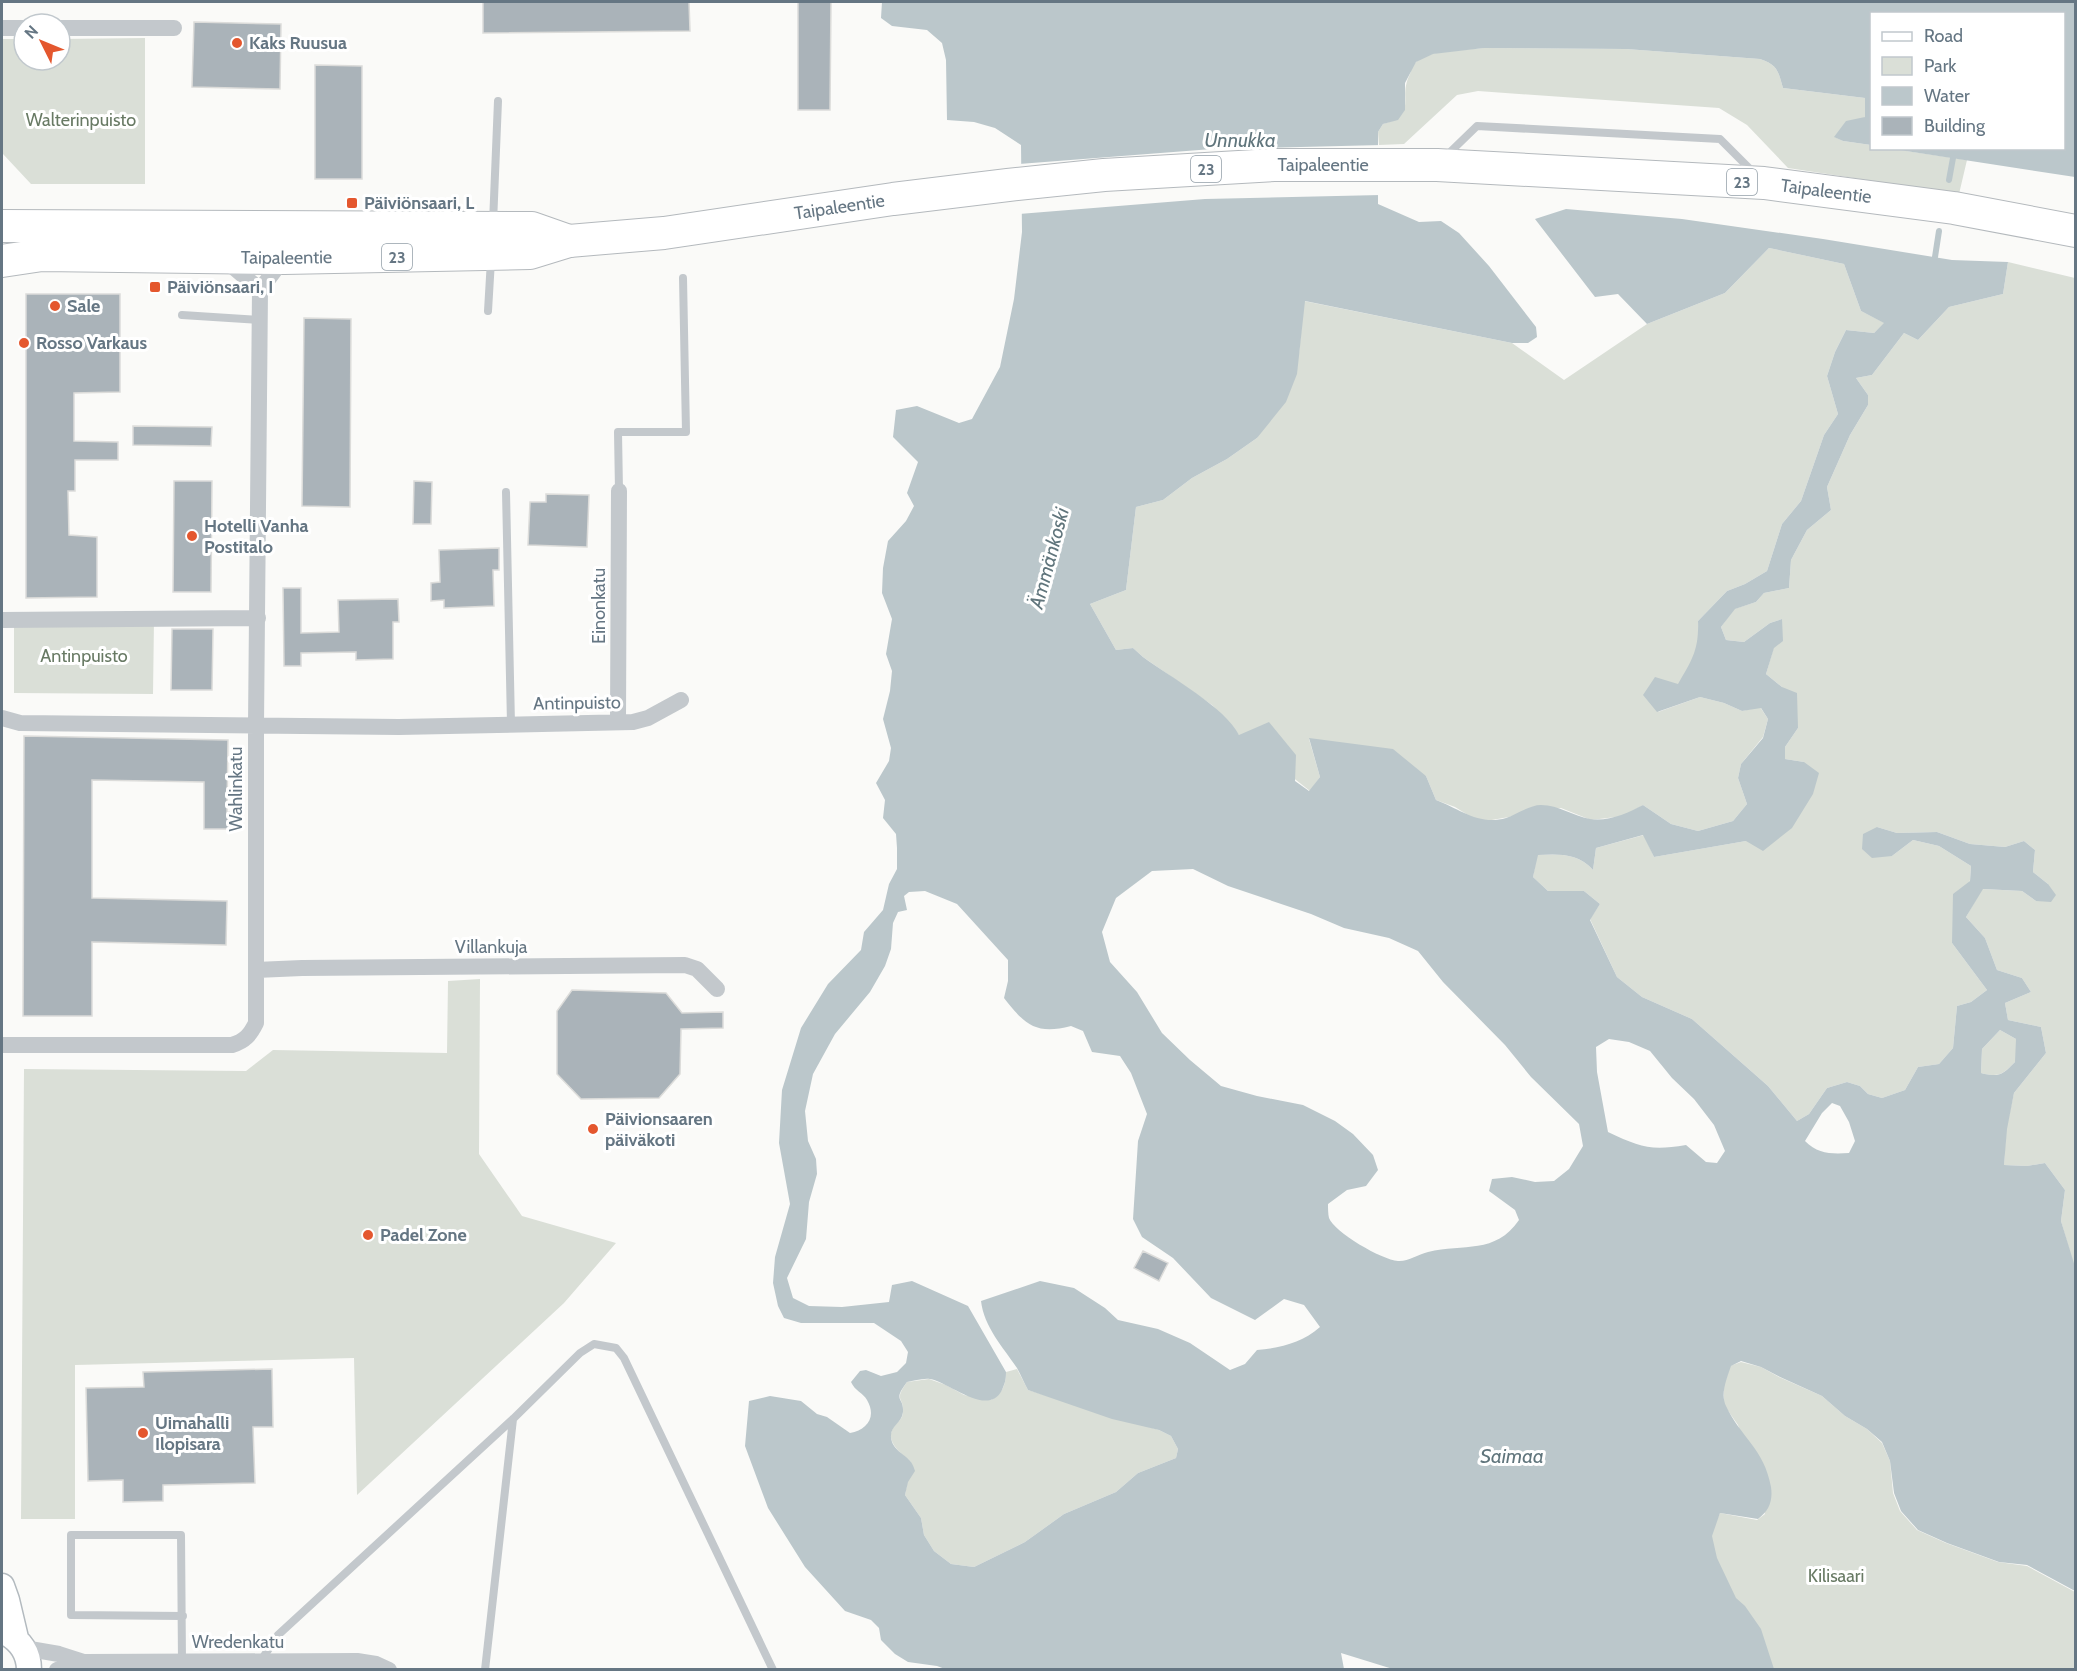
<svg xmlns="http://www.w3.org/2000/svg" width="2077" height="1671" viewBox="0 0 2077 1671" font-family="Cabin,sans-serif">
  <rect width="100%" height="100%" fill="#fafaf8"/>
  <path fill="#dadfd7" d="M 145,38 L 145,184 L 31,184 L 3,154 L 3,39 L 24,39 L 24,60 L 60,60 L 60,39 Z
    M 1484,48 L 1626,49 L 1760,59 C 1778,65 1778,71 1783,88 L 1865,98 L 1865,117 L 1835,137 L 1843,141 L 1871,145 L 1872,148 L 1893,149 L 1967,160 L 1959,194 L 1788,168 L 1747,125 L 1719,108 L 1478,91 L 1457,95 L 1404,144 L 1379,145 L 1378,132 L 1383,124 C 1419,114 1397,99 1410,74 C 1411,70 1413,64 1416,62 C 1430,49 1466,50 1484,48 Z
    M 1769,248 L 1844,264 L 1861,311 L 1885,323 L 1874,333 L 1846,330 L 1835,352 L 1827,376 L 1838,414 L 1824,435 L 1801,501 L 1782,524 L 1767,571 L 1745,584 L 1727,591 L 1698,621 C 1698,627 1699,634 1698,641 C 1695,667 1673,691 1658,712 L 1700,697 L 1724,703 L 1742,711 L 1760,707 L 1768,719 L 1763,737 L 1741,764 L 1738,778 L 1747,804 L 1733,821 L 1698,831 L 1671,824 L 1643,805 L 1624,816 L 1591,820 L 1561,808 L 1486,821 L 1471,817 L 1455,807 L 1436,800 L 1426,776 L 1309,739 L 1320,777 L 1310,791 L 1239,735 L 1212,705 L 1143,657 L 1133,648 L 1116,650 L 1090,604 L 1126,590 L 1136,507 L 1163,500 L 1192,478 L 1227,459 L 1257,438 L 1299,353 L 1304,301 L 1512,343 L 1564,380 L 1647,324 L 1725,293 Z
    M 2008,262 L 2075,278 L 2075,1270 L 2061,1221 L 2065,1190 L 2045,1163 L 2027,1166 L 2004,1165 L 2006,1129 L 2014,1093 L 2046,1053 L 2041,1027 L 2008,1020 L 2005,1003 L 2031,992 L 2022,978 L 1997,970 L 1985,938 L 1966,917 L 1982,889 L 2022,891 L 2036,901 L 2048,884 L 2033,872 L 2035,850 L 2024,841 L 2005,847 L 1970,844 L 1937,832 L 1897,833 L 1877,827 L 1892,856 L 1913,840 L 1939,846 L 1971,866 L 1970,880 L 1952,943 L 1987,990 L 1971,1002 L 1957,1006 L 1953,1048 L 1939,1064 L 1918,1067 L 1905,1090 L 1882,1098 L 1868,1094 L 1860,1086 L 1847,1082 L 1827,1088 L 1809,1114 L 1797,1121 L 1768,1086 L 1692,1019 L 1642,997 L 1617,977 L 1590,919 L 1600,904 L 1584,891 L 1548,891 L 1533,877 L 1537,855 C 1558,854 1578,853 1593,870 L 1596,848 L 1644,835 L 1654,857 L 1746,841 L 1804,762 L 1785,759 L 1785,747 L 1798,728 L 1782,687 L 1766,674 L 1782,619 L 1770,623 L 1744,642 L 1726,640 L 1721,627 L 1734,609 L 1756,602 L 1764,593 L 1789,588 L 1791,560 L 1807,530 L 1831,510 L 1827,487 L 1850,435 L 1868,405 L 1868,395 L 1856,378 L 1872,375 L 1904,333 L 1918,340 L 1949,307 L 2003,294 Z
    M 14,618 L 154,620 L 153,694 L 14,693 Z
    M 480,979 L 479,1154 L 522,1216 L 616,1243 L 564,1303 L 357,1495 L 354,1358 L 75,1365 L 75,1519 L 21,1519 L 24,1069 L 246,1071 L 273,1050 L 447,1053 L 448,981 Z
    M 2000,1030 L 2016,1039 L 2016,1061 C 2003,1074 2000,1078 1981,1073 L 1982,1049 Z
    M 1741,1362 L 1761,1367 L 1779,1377 L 1822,1396 L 1845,1416 L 1867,1429 L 1882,1443 L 1890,1461 L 1893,1493 L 1900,1511 L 1917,1530 L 1946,1543 L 1998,1562 L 2027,1566 L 2075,1592 L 2075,1669 L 1773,1669 C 1760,1644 1709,1559 1711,1535 C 1712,1527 1717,1520 1720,1513 L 1757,1520 L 1765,1514 L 1738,1425 L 1724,1405 L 1724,1385 L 1730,1366 Z
    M 1017,1369 L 1028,1390 L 1159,1430 L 1171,1436 L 1178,1449 L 1176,1458 L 1138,1473 L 1116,1492 L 1064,1514 L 1025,1542 L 974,1567 L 951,1564 L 934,1551 L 924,1535 L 921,1518 L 905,1495 L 911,1462 C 902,1454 885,1442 893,1428 C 896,1422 903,1420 903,1412 C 904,1396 893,1402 907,1382 L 929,1379 L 946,1385 L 964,1395 L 991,1400 C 1002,1394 1006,1385 1006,1372 Z"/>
  <path fill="#bbc7cb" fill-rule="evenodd" d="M 882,2 L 2075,2 L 2075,177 L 1893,149 L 2064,148 L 2064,14 L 1872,14 L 1871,145 L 1843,141 L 1834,137 L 1846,121 L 1865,117 L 1865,98 L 1783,88 C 1778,71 1778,65 1760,59 L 1626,49 L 1484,48 L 1433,54 L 1416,62 L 1405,83 L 1405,110 L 1398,120 L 1383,124 L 1378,132 L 1378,204 L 1419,222 L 1441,221 L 1459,233 L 1489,266 L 1536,327 L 1537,337 L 1528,343 L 1512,343 L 1305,301 L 1297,374 L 1286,402 L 1257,438 L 1227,459 L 1192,478 L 1163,500 L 1136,507 L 1126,590 L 1090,604 L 1116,650 L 1133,648 L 1143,657 C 1169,676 1226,708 1239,735 L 1269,722 L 1296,755 L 1295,781 L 1309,791 L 1320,777 L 1309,738 L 1393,749 L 1426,776 L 1436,800 C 1460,809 1479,826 1506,818 C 1517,814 1530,805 1541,805 C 1559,805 1573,816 1590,819 C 1608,822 1628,813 1643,805 L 1671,824 L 1698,831 L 1733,821 L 1747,804 L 1738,778 L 1741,764 L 1763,738 L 1768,719 L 1761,708 L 1742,711 L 1724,703 L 1700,697 L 1657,712 L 1643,695 L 1655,677 L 1678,684 C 1692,660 1699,650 1698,621 L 1727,591 L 1745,584 L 1767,571 L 1782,524 L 1801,501 L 1824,435 L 1838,414 L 1827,376 L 1835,352 L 1846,330 L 1874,333 L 1884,323 L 1861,311 L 1844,264 L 1769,248 L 1725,293 L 1647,324 L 1618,294 L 1595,297 L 1535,219 L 1566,209 L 1682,219 L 1823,239 L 1952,260 L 2008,262 L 2003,294 L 1949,307 L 1918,340 L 1904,333 L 1872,375 L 1856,378 L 1868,395 L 1868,405 L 1850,435 L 1827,487 L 1831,510 L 1807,530 L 1791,560 L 1789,588 L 1764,593 L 1756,602 L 1735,609 L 1721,627 L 1726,640 L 1744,642 L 1770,623 L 1782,619 L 1783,641 L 1774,648 L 1766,674 L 1782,687 L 1797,693 L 1798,728 L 1785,747 L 1785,759 L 1804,762 L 1819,773 L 1813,794 L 1792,828 L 1763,851 L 1746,841 L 1654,857 L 1643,835 L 1596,848 L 1593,870 C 1578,853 1558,854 1538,855 L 1533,877 L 1548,891 L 1584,891 L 1600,904 L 1590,920 L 1617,977 L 1642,997 L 1692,1019 L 1768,1086 L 1797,1121 L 1809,1114 L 1827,1088 L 1847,1082 L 1860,1086 L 1868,1094 L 1882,1098 L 1905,1090 L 1918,1067 L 1939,1064 L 1953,1048 L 1957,1006 L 1971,1002 L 1987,990 L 1952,943 L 1953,894 L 1970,881 L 1971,866 L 1939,846 L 1913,840 L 1892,856 L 1872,858 L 1862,849 L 1863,834 L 1877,827 L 1897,833 L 1937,832 L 1970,844 L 2005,847 L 2024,841 L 2035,850 L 2033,872 L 2048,884 L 2056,895 L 2051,902 L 2036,901 L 2022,891 L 1983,889 L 1966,917 L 1985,938 L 1997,970 L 2022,978 L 2031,992 L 2005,1003 L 2008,1020 L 2041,1027 L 2046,1053 L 2014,1093 L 2007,1129 L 2004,1165 L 2027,1166 L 2045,1163 L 2065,1190 L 2061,1221 L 2076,1270 L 2075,1591 L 2027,1565 L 1999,1562 L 1947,1543 L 1918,1530 L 1901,1511 L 1894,1493 L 1890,1461 L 1882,1442 L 1867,1429 L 1845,1416 L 1822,1396 L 1780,1377 L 1761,1367 L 1741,1361 L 1731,1366 C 1727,1378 1720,1394 1726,1406 C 1741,1438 1764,1448 1771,1487 C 1773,1501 1769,1511 1758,1519 L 1720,1513 L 1712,1536 L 1717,1558 L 1736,1598 L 1745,1606 L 1761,1629 L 1774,1669 L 1396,1670 L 1341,1653 L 1344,1669 L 945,1669 L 937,1666 L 908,1662 L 895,1654 L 881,1640 L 879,1628 L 871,1620 L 845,1611 L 805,1567 L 768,1508 L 745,1446 L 749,1401 L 770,1396 L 801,1401 L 817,1414 L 827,1417 L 850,1433 C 867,1430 877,1417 867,1400 C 863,1393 855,1391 851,1382 L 860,1371 L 866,1370 L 881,1376 L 897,1372 L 906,1363 L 908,1352 L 901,1341 L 874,1323 L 801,1323 L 784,1318 L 778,1306 L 773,1283 L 775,1257 L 790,1204 L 779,1143 L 782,1090 L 801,1028 L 828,984 L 861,950 L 864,932 L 883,910 L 889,884 L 897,869 L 897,848 L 896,834 L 883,818 L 885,800 L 876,783 L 889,761 L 891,748 L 883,719 L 890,691 L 892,671 L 886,654 L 892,619 L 882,593 L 883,568 L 888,541 L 906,521 L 914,506 L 907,493 L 918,462 L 893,437 L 896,410 L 917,406 L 959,423 L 972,419 L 1000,367 L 1014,299 L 1022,232 L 1021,145 L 995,128 L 974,122 L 947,120 L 946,60 L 942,43 L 927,30 L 892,26 L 881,18 ZM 1193,869 L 1228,886 L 1311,914 L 1344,928 L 1389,938 L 1418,951 L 1443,982 L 1505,1045 L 1531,1077 L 1579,1124 L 1583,1146 L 1569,1169 L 1554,1181 L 1535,1182 L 1512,1177 L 1492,1179 L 1489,1191 L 1515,1210 L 1519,1220 C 1495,1255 1464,1243 1428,1252 C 1419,1254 1407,1262 1398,1261 C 1382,1260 1334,1232 1329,1218 C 1328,1214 1328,1208 1328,1204 L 1347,1190 L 1366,1186 L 1378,1170 L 1373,1155 L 1353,1134 L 1335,1121 L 1303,1105 L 1257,1096 L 1221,1086 L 1190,1060 L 1162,1033 L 1137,992 L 1110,962 L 1102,932 L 1116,898 L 1152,871 ZM 925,891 L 957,904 L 1008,960 L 1008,981 L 1004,998 C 1025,1025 1036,1035 1071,1026 L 1083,1031 L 1092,1052 L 1120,1056 L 1131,1073 L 1147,1114 L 1138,1141 L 1133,1219 L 1142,1237 L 1173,1258 L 1211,1298 L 1255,1320 L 1284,1299 L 1304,1305 L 1320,1327 C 1302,1343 1280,1348 1257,1350 L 1245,1364 L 1230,1370 L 1190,1343 L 1158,1329 L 1118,1320 L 1105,1308 L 1074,1288 L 1040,1281 L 981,1301 C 984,1327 1003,1347 1017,1368 C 1021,1375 1024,1383 1028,1390 L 1112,1419 L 1159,1430 L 1171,1436 L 1178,1449 L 1176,1458 L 1138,1473 L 1116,1492 L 1064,1514 L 1025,1542 L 974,1567 L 951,1564 L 934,1551 L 924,1535 L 921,1518 L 905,1495 L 908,1482 L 915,1471 C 914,1468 913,1465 911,1462 C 905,1454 892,1450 891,1437 C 890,1426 902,1423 903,1412 C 904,1396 892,1402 907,1382 C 914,1381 923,1378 930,1379 C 949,1382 988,1418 1002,1390 C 1005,1383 1006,1380 1006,1372 L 968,1306 L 912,1281 L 892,1285 L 889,1302 L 842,1307 L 809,1306 L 793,1298 L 787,1278 L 806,1239 L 809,1202 L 817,1174 L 816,1159 L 808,1141 L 805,1111 L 813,1074 L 835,1034 L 870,992 L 885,966 L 891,949 L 893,923 L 898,912 L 907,910 L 904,896 L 909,892 ZM 2000,1030 L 2016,1039 L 2015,1062 C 2003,1074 2000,1078 1981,1073 L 1982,1049 ZM 1609,1039 L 1629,1042 L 1650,1051 L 1672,1078 L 1694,1099 L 1714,1125 L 1725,1151 L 1717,1163 L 1706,1162 L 1686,1145 C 1650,1151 1640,1147 1608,1132 L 1597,1072 L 1596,1047 ZM 1832,1103 L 1840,1106 L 1849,1122 L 1855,1141 L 1849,1153 C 1831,1154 1818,1154 1805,1141 L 1822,1113 Z"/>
  <path fill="#fafaf8" d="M 1382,145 L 1381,195 L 1205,199 L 1019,214 L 1019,164 L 1212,149 Z"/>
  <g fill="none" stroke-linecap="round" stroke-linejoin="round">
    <path stroke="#bbc7cb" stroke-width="6" d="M 1949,180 L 1953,158
      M 1935,257 L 1939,231"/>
  </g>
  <path fill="#aab3b9" stroke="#dcdcda" stroke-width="1.5" d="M 483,2 L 689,2 L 690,31 L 483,33 Z
    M 798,2 L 831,2 L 830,110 L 798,110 Z
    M 194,22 L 281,24 L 280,89 L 192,87 Z
    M 315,65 L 362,66 L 362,179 L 315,179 Z
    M 26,294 L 120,294 L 120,392 L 74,393 L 74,441 L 118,442 L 118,460 L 75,460 L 75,491 L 68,491 L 69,535 L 97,537 L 97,597 L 26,598 Z
    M 304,318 L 351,319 L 350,507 L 302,506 Z
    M 133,426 L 212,427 L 211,446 L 133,445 Z
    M 174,481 L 212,481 L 211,592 L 173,592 Z
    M 414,481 L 432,482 L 431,524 L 413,524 Z
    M 546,494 L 589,495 L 587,547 L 528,545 L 530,502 L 546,502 Z
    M 499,548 L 499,570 L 493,570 L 494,606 L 444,608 L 444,600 L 431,601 L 431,583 L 440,582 L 439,550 Z
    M 283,588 L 301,588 L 301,633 L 339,632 L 338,600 L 398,599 L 399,622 L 393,622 L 393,659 L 356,660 L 356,652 L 301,653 L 301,666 L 284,666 Z
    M 172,629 L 213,629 L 212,690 L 171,690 Z
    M 24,736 L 228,740 L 227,812 L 231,812 L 231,829 L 204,829 L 204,782 L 92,780 L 92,898 L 227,901 L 226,945 L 92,942 L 92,1016 L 23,1016 Z
    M 572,990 L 666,993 L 682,1013 L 723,1012 L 723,1028 L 681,1029 L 680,1074 L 659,1098 L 581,1099 L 557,1074 L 557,1011 Z
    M 1143,1251 L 1168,1263 L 1159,1281 L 1134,1268 Z
    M 272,1369 L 273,1427 L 253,1427 L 255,1483 L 163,1485 L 163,1501 L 123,1502 L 123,1480 L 88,1481 L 86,1388 L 144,1387 L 143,1372 Z"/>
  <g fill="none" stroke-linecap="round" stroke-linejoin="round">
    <defs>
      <path id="secondary" d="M 2,1586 L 7,1600 L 16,1638
        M 4,1632 C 20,1640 29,1652 29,1670"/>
      <g id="highway">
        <path d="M 2,226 L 532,228 L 569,241"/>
        <path id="s1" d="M 2,261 L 42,255 L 284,258 L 530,253 L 569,241 L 664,233 L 893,199 L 1008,185 L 1104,175 L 1274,165 L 1437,165 L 1764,183 L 1954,208 L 2076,231"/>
      </g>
    </defs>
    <use href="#secondary" stroke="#b3babf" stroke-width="27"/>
    <use href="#highway" stroke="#b4b9bd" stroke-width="34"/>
    <path stroke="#c3c8cc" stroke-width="8" d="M 1445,157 L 1477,126 L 1720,139 L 1755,174
      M 493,223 L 498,101
      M 488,311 L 491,260
      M 182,315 L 260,320
      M 619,491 L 618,432 L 686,432 L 683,278
      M 506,492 L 511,724
      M 182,1662 L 181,1535 L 71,1535 L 71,1615 L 183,1616
      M 260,1662 L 278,1635 L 513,1419 L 580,1353 L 594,1344 L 616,1348 L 624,1358 L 773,1670
      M 485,1670 L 513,1419"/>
    <path stroke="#c3c8cc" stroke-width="16" d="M 2,28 L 24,28
      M 60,28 L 174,28
      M 224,259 L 260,290
      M 2,620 L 258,618
      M 2,718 L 20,723 L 399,727 L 633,722 L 648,718 L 681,700
      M 618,722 L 619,491
      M 256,970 L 302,968 L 685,965 L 697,969 L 717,989
      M 2,1045 L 232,1045 C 245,1041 250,1035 256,1023 L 256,725 L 260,290 L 284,258
      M 24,1648 L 59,1654 L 84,1662
      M 57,1670 L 85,1662 L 357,1661 L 376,1664 L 389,1670"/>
    <use href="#secondary" stroke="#fff" stroke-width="24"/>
    <use href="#highway" stroke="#fff" stroke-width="32"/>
  </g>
  <g fill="#e4572e" stroke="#fff" stroke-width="2">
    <circle cx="237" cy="43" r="6"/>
    <rect x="346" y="197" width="12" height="12" rx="3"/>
    <rect x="149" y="281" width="12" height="12" rx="3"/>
    <circle cx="55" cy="306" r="6"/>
    <circle cx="24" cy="343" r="6"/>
    <circle cx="192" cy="536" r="6"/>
    <circle cx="593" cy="1129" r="6"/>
    <circle cx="368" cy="1235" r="6"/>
    <circle cx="143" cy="1433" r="6"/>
  </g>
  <g text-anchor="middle" stroke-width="6" stroke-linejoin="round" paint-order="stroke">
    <g fill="#fff" stroke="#939fa8" stroke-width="1.5">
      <rect x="1191" y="156" width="30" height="26" rx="4.5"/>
      <rect x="1727" y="169" width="30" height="26" rx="4.5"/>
      <rect x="382" y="244" width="30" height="26" rx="4.5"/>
    </g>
    <g font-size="16" font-weight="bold" fill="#657683">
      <text x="1206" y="175">23</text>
      <text x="1742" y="188">23</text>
      <text x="397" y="263">23</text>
    </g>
    <g font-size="18" font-weight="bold" fill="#657683" stroke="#fff" text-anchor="start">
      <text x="249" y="49">Kaks Ruusua</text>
      <text x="364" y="209">Päiviönsaari, L</text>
      <text x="167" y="293">Päiviönsaari, I</text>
      <text x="67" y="312">Sale</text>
      <text x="36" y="349">Rosso Varkaus</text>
      <text x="204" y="532">Hotelli Vanha<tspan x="204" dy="21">Postitalo</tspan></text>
      <text x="605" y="1125">Päivionsaaren<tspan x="605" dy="21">päiväkoti</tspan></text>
      <text x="380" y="1241">Padel Zone</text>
      <text x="155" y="1429">Uimahalli<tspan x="155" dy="21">Ilopisara</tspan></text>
    </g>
    <g font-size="18" fill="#687a64" stroke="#fff">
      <text x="81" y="126">Walterinpuisto</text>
      <text x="84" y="662">Antinpuisto</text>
      <text x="1836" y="1582">Kilisaari</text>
    </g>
    <g font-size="18" fill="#657683" stroke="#fff">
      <text dy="6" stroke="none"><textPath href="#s1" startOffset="1328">Taipaleentie</textPath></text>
      <text dy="6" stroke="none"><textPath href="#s1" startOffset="1832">Taipaleentie</textPath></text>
      <text dy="6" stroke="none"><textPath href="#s1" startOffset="842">Taipaleentie</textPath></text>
      <text dy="6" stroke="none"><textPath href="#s1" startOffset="285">Taipaleentie</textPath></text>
      <text transform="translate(599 606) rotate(-90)" y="6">Einonkatu</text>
      <text transform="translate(577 703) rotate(-1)" y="6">Antinpuisto</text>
      <text transform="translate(236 789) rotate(-90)" y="6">Wahlinkatu</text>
      <text x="491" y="953">Villankuja</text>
      <text x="238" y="1648">Wredenkatu</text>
    </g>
    <g font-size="20" font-style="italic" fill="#60757c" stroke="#fff">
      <text x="1240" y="147">Unnukka</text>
      <text transform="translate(1049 558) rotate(-75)" y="7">Ämmänkoski</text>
      <text x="1512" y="1463">Saimaa</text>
    </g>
  </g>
  <rect width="2077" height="1671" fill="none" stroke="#657683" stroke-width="6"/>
  <rect x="1870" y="12" width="195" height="138" fill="#ffffff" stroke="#c1c8cd" stroke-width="1.5"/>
  <rect x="1882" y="32" width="30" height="9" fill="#ffffff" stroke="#c1c8cd" stroke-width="1.5"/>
  <text x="1924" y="42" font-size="18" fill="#657683">Road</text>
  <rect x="1882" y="57" width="30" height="18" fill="#dadfd7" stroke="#c1c8cd" stroke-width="1.5"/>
  <text x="1924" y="72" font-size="18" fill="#657683">Park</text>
  <rect x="1882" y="87" width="30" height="18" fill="#bbc7cb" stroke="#c1c8cd" stroke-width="1.5"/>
  <text x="1924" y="102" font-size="18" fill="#657683">Water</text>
  <rect x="1882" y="117" width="30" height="18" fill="#aab3b9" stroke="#c1c8cd" stroke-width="1.5"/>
  <text x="1924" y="132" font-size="18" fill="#657683">Building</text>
  <g transform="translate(42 42) rotate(313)"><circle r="28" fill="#ffffff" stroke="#c1c8cd" stroke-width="1.5"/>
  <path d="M0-4.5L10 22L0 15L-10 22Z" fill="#e4572e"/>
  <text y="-9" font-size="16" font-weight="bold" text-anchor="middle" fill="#657683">N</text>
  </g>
</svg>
